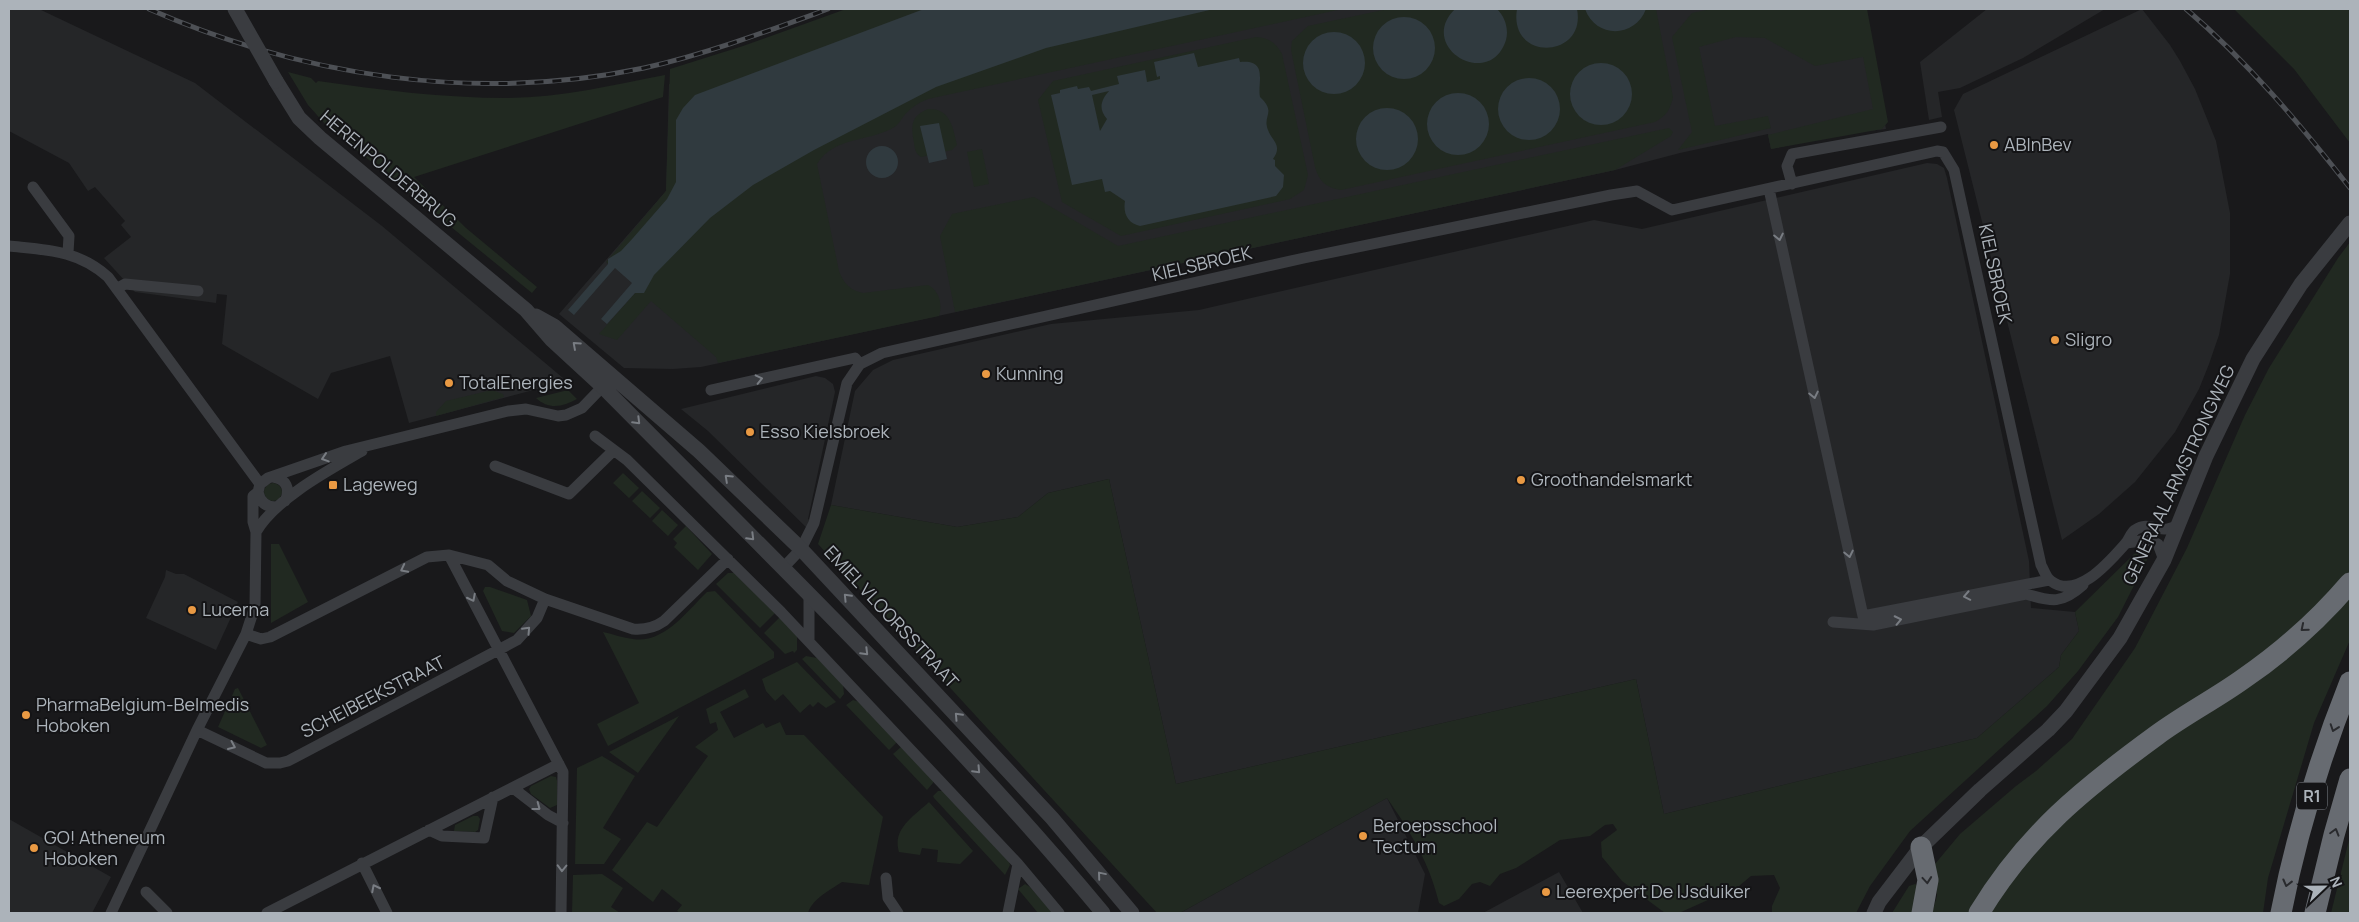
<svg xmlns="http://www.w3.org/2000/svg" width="2359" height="922" viewBox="0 0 2359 922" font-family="Manrope,sans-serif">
  <rect width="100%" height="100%" fill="#19191b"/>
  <path fill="#252628" d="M 9,9 L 39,9 L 195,83 L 382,226 L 563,378 L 560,383 L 409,423 L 390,356 L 331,373 L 318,399 L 222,344 L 227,295 L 217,294 L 216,303 L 135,292 L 104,258 L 131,237 L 121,225 L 125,221 L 95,187 L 88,191 L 69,163 L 9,131 Z
    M 872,9 L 1863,9 L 1886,129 L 1850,133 L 1771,149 L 1768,134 L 1680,153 L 1615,170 L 701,367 L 673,369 L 624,368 L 559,314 L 666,191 L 669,84 Z
    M 1987,9 L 2105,9 L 2023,58 L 1960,88 L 1938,92 L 1942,117 L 1929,120 L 1920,62 Z
    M 2142,9 L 2170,45 L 2180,61 L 2195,89 L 2216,141 L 2230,213 L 2230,274 L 2219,335 L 2209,364 L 2199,389 L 2175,432 L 2135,482 L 2099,514 L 2062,540 L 1954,110 L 1963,94 Z
    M 1927,163 L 1937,164 L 1944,168 L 1947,178 L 2029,561 L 2031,608 L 2075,612 L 2079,631 L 2061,655 L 2059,667 L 1977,738 L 1664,814 L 1636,679 L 1176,784 L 1109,479 L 1048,493 L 1018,517 L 957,527 L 831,505 L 855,391 L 873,370 L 893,360 L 1051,324 L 1199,310 L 1594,220 L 1642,229 Z
    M 816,376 L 825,378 L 833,384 L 835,392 L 808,519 L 814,523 L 811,532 L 708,431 L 681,409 Z
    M 166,570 L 176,574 L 184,574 L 238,602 L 216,650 L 146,618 L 165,577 Z
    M 1387,798 L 1425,874 L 1418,913 L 1180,913 Z
    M 9,819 L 111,877 L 92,913 L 9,913 Z
    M 1559,872 L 1583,913 L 1483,913 Z"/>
  <path fill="#212921" d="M 846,9 L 961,9 L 681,191 L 615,268 L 606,262 L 666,191 L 670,69 L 743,46 Z
    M 1127,9 L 1342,9 L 928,99 C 918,103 910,108 903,117 C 901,120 899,123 896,126 C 870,143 835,135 817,164 L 839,271 C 844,284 850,290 863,293 L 928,285 C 939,290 943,305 939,316 L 718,363 L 716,357 L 651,301 L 617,340 L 599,334 L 635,293 L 784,139 Z
    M 1388,9 L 1656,9 L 1673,97 C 1670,110 1667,115 1655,122 L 1341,190 C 1326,188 1319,181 1315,167 L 1291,50 L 1292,41 L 1308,26 Z
    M 1711,9 L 1867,9 L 1888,122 L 1882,129 L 1771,149 L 1768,135 L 1873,109 L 1863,57 L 1815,66 L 1765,38 L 1736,37 L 1699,47 L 1715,126 L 1768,116 L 1771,128 L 1678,150 L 1692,132 L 1672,37 L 1692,13 Z
    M 2234,9 L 2350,9 L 2350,143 L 2294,69 Z
    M 1256,37 C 1269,38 1276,43 1282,54 L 1308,175 L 1304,190 L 1290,199 L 1121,236 L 1062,202 L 1038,100 L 1053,81 Z
    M 288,72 L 311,78 L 316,83 L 318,81 C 381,90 443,98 507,98 C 560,98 613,85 665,75 L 663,97 L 414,177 L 466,228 L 537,287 L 532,293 L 325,124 L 308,105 Z
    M 928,109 C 950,108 953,127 957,145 L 952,150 L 921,157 C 915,153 915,149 914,143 C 911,127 910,116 928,109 Z
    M 1669,128 L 1673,132 L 1671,136 L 1615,170 L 955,312 L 940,236 L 952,214 L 1034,197 L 1118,246 Z
    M 982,149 L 989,184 L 974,187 L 967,152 Z
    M 2350,242 L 2350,640 L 2314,723 L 2268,878 L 2263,913 L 1932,913 L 1937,896 L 1935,864 L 1960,834 L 2016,786 L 2036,771 L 2072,739 L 2135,648 L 2187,548 L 2245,415 L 2269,368 L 2338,258 Z
    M 492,390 L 503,394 L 504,397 L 436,416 L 436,412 L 446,401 Z
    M 568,390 L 577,399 C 563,407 549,410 536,398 Z
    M 623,473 L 639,488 L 629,498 L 613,483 Z
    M 1109,479 L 1176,784 L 1636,679 L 1664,814 L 1977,738 L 2059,667 L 2061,655 L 2079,631 L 2075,612 L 2134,554 L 2143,550 L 2150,554 L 2118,617 L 2078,671 L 2047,706 L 1910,831 L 1870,886 L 1856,913 L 1772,913 L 1772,906 L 1780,888 L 1774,875 L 1751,876 L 1739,886 L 1679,913 L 1665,913 L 1622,881 L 1602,857 L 1601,842 L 1617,830 L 1613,824 L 1605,825 L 1590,836 L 1560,840 L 1516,868 L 1500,874 L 1490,886 L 1480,882 L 1472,884 L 1459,899 L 1444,906 L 1439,903 C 1430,864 1410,831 1387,798 L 1180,913 L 1157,913 L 818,544 L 831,505 L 957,527 L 1018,517 L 1048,493 Z
    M264 492a9 9 0 1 1 18 0a9 9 0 1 1-18 0Z
    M 642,491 L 660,508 L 650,518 L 632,501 Z
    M 662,510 L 678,525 L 668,536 L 652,521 Z
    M 686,526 L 712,554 L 698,570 L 674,547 L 677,543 L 673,539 Z
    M 271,544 L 279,544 L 308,602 L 271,623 Z
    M 728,573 L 734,573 L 775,613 L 760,628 L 716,584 Z
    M 485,587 L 490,587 L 527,600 L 531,616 L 514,633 L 502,631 L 483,591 Z
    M 715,591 L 774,652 L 774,658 L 608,746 L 597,724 L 639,703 L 603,632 C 613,634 623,638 633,639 C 664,644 687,611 707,592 Z
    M 780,617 L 797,636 L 797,650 L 794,653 L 793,651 L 785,654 L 764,633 Z
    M 806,656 L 817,658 L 843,684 L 844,694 L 840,699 L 802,659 Z
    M 797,662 L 836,702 L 826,708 L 818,702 L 813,707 L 810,704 L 800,713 L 783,694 L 775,701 L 766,691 L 762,679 Z
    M 238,688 L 267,745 L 261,748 L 218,727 L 235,689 Z
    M 745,689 L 749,697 L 720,712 L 734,738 L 763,723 L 766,728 L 780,722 L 786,735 L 804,735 L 883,817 L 869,885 L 842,882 C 830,890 812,899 808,913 L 680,913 L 677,911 L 682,905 L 662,889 L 653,902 L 612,870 L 647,822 L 657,827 L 708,756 L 695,747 L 718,730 L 716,722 L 710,724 L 706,709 Z
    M 853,700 L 860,702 L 898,741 L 889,750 L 846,705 Z
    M 679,716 L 638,773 L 609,752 Z
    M 902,746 L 933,779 L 933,783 L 927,790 L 893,754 Z
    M 602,756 L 635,776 L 603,828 L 621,839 L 604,864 L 575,864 L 577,768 Z
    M 551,776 L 556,777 L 557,781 L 557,805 L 550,808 L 531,794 L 529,789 L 531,786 Z
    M 938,791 L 943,791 L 1008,860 L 1010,865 L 1005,875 L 934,798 L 933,796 Z
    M 929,802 L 973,851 L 960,864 L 937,862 L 938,850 L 922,848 L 920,855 L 899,852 C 892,829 913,817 929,802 Z
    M 473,816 L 478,816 L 480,819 L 478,830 L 475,832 L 454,831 L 455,825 Z
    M 2350,836 L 2350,913 L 2331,913 Z
    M 602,874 L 623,888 L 611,907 L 620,913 L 572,913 L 573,875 Z
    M 1025,884 L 1030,887 L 1053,913 L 1038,913 L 1018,889 Z
    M 1915,884 L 1918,886 L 1913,913 L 1892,913 L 1909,886 Z"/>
  <path fill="#303a3f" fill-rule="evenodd" d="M 924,9 L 1214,9 L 1046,48 L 936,87 L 814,150 L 753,185 L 710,218 L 654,275 L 644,293 L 635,293 L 607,324 L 601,319 L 632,283 L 615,268 L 574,315 L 568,310 L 608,264 L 608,259 L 621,251 L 633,238 L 667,199 L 676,182 L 676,120 L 683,108 L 695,95 Z
    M 1455,9 L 1497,9 C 1505,17 1509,29 1506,40 C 1490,91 1416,47 1455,9 Z
    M 1517,9 L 1577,9 C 1587,59 1508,62 1517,9 Z
    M 1585,9 L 1646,9 C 1635,38 1596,39 1585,9 Z
    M1373 48a31 31 0 1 1 62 0a31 31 0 1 1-62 0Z
    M1303 63a31 31 0 1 1 62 0a31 31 0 1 1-62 0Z
    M 1194,53 L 1198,67 L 1239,58 L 1240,62 C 1269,59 1257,83 1260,97 C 1277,113 1262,115 1268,130 C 1272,141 1283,145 1273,159 L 1275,160 L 1275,166 L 1284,175 L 1283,187 L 1276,196 L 1140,226 C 1127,223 1123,213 1125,201 L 1110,191 L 1105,192 L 1102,179 L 1072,185 L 1051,95 L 1060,93 L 1060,90 L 1077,86 L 1078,89 L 1089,87 L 1091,91 L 1119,84 L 1117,76 L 1145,70 L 1147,82 L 1160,79 L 1160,76 L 1157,77 L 1154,62 ZM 1109,91 C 1101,100 1098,109 1107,119 L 1100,131 L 1092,95 Z
    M1570 94a31 31 0 1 1 62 0a31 31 0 1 1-62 0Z
    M1498 109a31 31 0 1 1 62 0a31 31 0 1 1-62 0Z
    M1427 124a31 31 0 1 1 62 0a31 31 0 1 1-62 0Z
    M1356 139a31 31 0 1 1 62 0a31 31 0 1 1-62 0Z
    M 939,123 L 947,159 L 929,163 L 920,126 Z
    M866 162a16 16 0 1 1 32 0a16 16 0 1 1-32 0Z"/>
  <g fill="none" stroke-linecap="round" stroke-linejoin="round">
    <path stroke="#3a3c40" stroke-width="11" d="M 1792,184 L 1787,166 L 1792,154 L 1941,127
      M 33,187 L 69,236 L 68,253
      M 1769,189 L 1863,616 L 1873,625
      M 9,246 C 47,250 78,250 108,277 L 260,484
      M 118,288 L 125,284 L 198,291
      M 711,390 L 855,358 L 860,364
      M 595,436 L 627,460 L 781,612 L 1018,864 L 1059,913
      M 495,466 L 569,494 L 614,450
      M 273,477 C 286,479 291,489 285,501
      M 260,484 L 268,478 L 346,451 L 508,411 L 526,409 L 558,416 L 566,415 L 582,408 L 608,381
      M 258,492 C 260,502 266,507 276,507
      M 256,532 C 275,499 329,470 362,451
      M 2126,543 L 2148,540 L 2158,544 L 2164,560
      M 449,555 L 563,772 L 561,913
      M 783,568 L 801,549 L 814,523 L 847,383 L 860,364 L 882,353 L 1304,258 L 1611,195 L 1637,191 L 1672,210 L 1937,151 L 1943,152 L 1954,170 L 2041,565 C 2044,570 2046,578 2051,581 C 2077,601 2110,561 2126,543 C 2129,539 2131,533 2135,530 C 2147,522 2153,529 2164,529 C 2169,530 2175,526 2179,525
      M 1863,616 L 2049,580
      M 1833,622 L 1873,625 L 2026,594 C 2052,602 2062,604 2083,585
      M 246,634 L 261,639 L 270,637 L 427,557 L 449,555 L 488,565 L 507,581 L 545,599 L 633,629 C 645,630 654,628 664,621 L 728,559
      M 809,641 L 809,595
      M 197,730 L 266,763 L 280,763 L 288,761 L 517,640 L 537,618 L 545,599
      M 513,788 L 548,815 L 563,823
      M 429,830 L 442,836 L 484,838 L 493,797
      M 362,863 L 387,913
      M 886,878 L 888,898 L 898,913
      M 146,892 L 167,913
      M 111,913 L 197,730 L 246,634 L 255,606 L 256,532 L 253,522 L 253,496 L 258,492 L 260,484
      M 267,913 L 559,764
      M 1008,913 L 1018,864"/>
    <path stroke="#3a3c40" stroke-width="15" d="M 276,81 L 299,118 L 320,138 L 526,310 L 552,340 L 603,387 C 773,559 948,727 1103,913
      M 536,316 L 554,326 L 699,451 L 801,549 L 1052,818 L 1132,913
      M 1874,913 L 1879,902 L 1921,847 L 1980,790 L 2048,730 L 2066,711 L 2120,638 L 2164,560 L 2206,456 L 2253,359 L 2301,284 L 2350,223"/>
    <path stroke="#676b71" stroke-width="21" d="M 1921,847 L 1928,880 L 1922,913
      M 1979,913 C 2027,834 2083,789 2157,735 C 2184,715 2215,699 2243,679 C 2281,653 2320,618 2350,583
      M 2281,913 C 2296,836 2321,755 2350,682
      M 2315,913 L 2334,835 L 2350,779"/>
    <defs>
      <path id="rail" d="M 149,9 C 304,77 477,103 644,68 C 707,54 768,31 828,9
        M 2186,9 C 2248,62 2300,124 2350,188"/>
    </defs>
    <use href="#rail" stroke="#4d5055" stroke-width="5"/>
    <use href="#rail" stroke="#141416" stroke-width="3" stroke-dasharray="9" stroke-linecap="butt"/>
    <path stroke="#3a3c40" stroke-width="15" d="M 235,9 L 276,81"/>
  </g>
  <defs><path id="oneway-chevron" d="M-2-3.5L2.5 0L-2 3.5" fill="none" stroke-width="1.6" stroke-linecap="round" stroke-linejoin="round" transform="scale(1.25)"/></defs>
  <g stroke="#797d83">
    <use href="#oneway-chevron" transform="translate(1779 237) rotate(78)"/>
    <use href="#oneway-chevron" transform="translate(576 345) rotate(-138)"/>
    <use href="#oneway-chevron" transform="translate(759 379) rotate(-13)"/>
    <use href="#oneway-chevron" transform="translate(1814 395) rotate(78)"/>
    <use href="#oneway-chevron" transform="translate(637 421) rotate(45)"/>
    <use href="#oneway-chevron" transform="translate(325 458) rotate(162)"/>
    <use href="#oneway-chevron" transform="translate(728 478) rotate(-137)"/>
    <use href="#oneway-chevron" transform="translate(751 537) rotate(45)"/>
    <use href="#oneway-chevron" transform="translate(1849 554) rotate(78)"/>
    <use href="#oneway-chevron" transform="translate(404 569) rotate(153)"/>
    <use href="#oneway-chevron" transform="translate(1967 596) rotate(169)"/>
    <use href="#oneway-chevron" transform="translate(847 597) rotate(-134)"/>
    <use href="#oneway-chevron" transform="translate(472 598) rotate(63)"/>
    <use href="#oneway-chevron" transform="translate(1898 620) rotate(-12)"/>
    <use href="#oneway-chevron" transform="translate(527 630) rotate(-47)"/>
    <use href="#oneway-chevron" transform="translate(865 652) rotate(45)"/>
    <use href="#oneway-chevron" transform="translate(958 716) rotate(-133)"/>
    <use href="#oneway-chevron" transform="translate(232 746) rotate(24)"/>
    <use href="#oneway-chevron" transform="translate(977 770) rotate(47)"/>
    <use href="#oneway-chevron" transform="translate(537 807) rotate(37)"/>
    <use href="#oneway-chevron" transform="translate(562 868) rotate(91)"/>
    <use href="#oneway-chevron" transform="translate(1101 875) rotate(-130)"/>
    <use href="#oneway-chevron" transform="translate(375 888) rotate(-117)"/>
  </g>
  <g stroke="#292a2d">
    <use href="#oneway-chevron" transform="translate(2304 628) rotate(140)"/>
    <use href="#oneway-chevron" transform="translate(2334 728) rotate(109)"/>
    <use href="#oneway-chevron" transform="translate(2335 832) rotate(-74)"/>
    <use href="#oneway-chevron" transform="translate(1927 880) rotate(85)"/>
    <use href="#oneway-chevron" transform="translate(2287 883) rotate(104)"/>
  </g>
  <g fill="#e99943" stroke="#141416" stroke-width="2">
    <circle cx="1994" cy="145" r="5"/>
    <circle cx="2055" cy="340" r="5"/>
    <circle cx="986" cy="374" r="5"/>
    <circle cx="449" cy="383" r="5"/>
    <circle cx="750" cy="432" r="5"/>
    <circle cx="1521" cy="480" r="5"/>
    <rect x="328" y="480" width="10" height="10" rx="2.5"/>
    <circle cx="192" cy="610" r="5"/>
    <circle cx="26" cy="715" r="5"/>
    <circle cx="1363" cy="836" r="5"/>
    <circle cx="34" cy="848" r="5"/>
    <circle cx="1546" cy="892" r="5"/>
  </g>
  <g text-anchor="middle" stroke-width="4" stroke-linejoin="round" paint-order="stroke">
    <rect fill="#141416" stroke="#7e8389" stroke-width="1" x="2297" y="782.5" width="30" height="27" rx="4"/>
    <g font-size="16" font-weight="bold" fill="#acb3ba">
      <text x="2312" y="802">R1</text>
    </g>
    <g font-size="18" fill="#acb3ba" stroke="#141416" text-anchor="start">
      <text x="2004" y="151">ABInBev</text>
      <text x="2065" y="346">Sligro</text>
      <text x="996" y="380">Kunning</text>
      <text x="459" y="389">TotalEnergies</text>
      <text x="760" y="438">Esso Kielsbroek</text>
      <text x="1531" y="486">Groothandelsmarkt</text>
      <text x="343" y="491">Lageweg</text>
      <text x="202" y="616">Lucerna</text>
      <text x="36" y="711">PharmaBelgium-Belmedis<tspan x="36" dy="21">Hoboken</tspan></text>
      <text x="1373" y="832">Beroepsschool<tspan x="1373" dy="21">Tectum</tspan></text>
      <text x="44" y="844">GO! Atheneum<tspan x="44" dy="21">Hoboken</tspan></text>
      <text x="1556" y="898">Leerexpert De IJsduiker</text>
    </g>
    <g font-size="18" fill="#acb3ba" stroke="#141416">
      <text transform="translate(388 169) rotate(40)" y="6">HERENPOLDERBRUG</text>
      <text transform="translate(1202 264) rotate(-13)" y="6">KIELSBROEK</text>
      <text transform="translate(1995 274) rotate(78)" y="6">KIELSBROEK</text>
      <text transform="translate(2179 475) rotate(-65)" y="6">GENERAAL ARMSTRONGWEG</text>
      <text transform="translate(891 617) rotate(47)" y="6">EMIEL VLOORSSTRAAT</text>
      <text transform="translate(373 697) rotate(-27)" y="6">SCHEIBEEKSTRAAT</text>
    </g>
  </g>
  <rect width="2359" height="922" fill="none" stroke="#acb3ba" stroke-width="20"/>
  <g transform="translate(2324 887) rotate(68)" stroke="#141416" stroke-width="4" paint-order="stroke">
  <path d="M0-4L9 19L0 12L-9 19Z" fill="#acb3ba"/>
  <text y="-8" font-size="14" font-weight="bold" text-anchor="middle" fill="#acb3ba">N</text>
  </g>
</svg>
